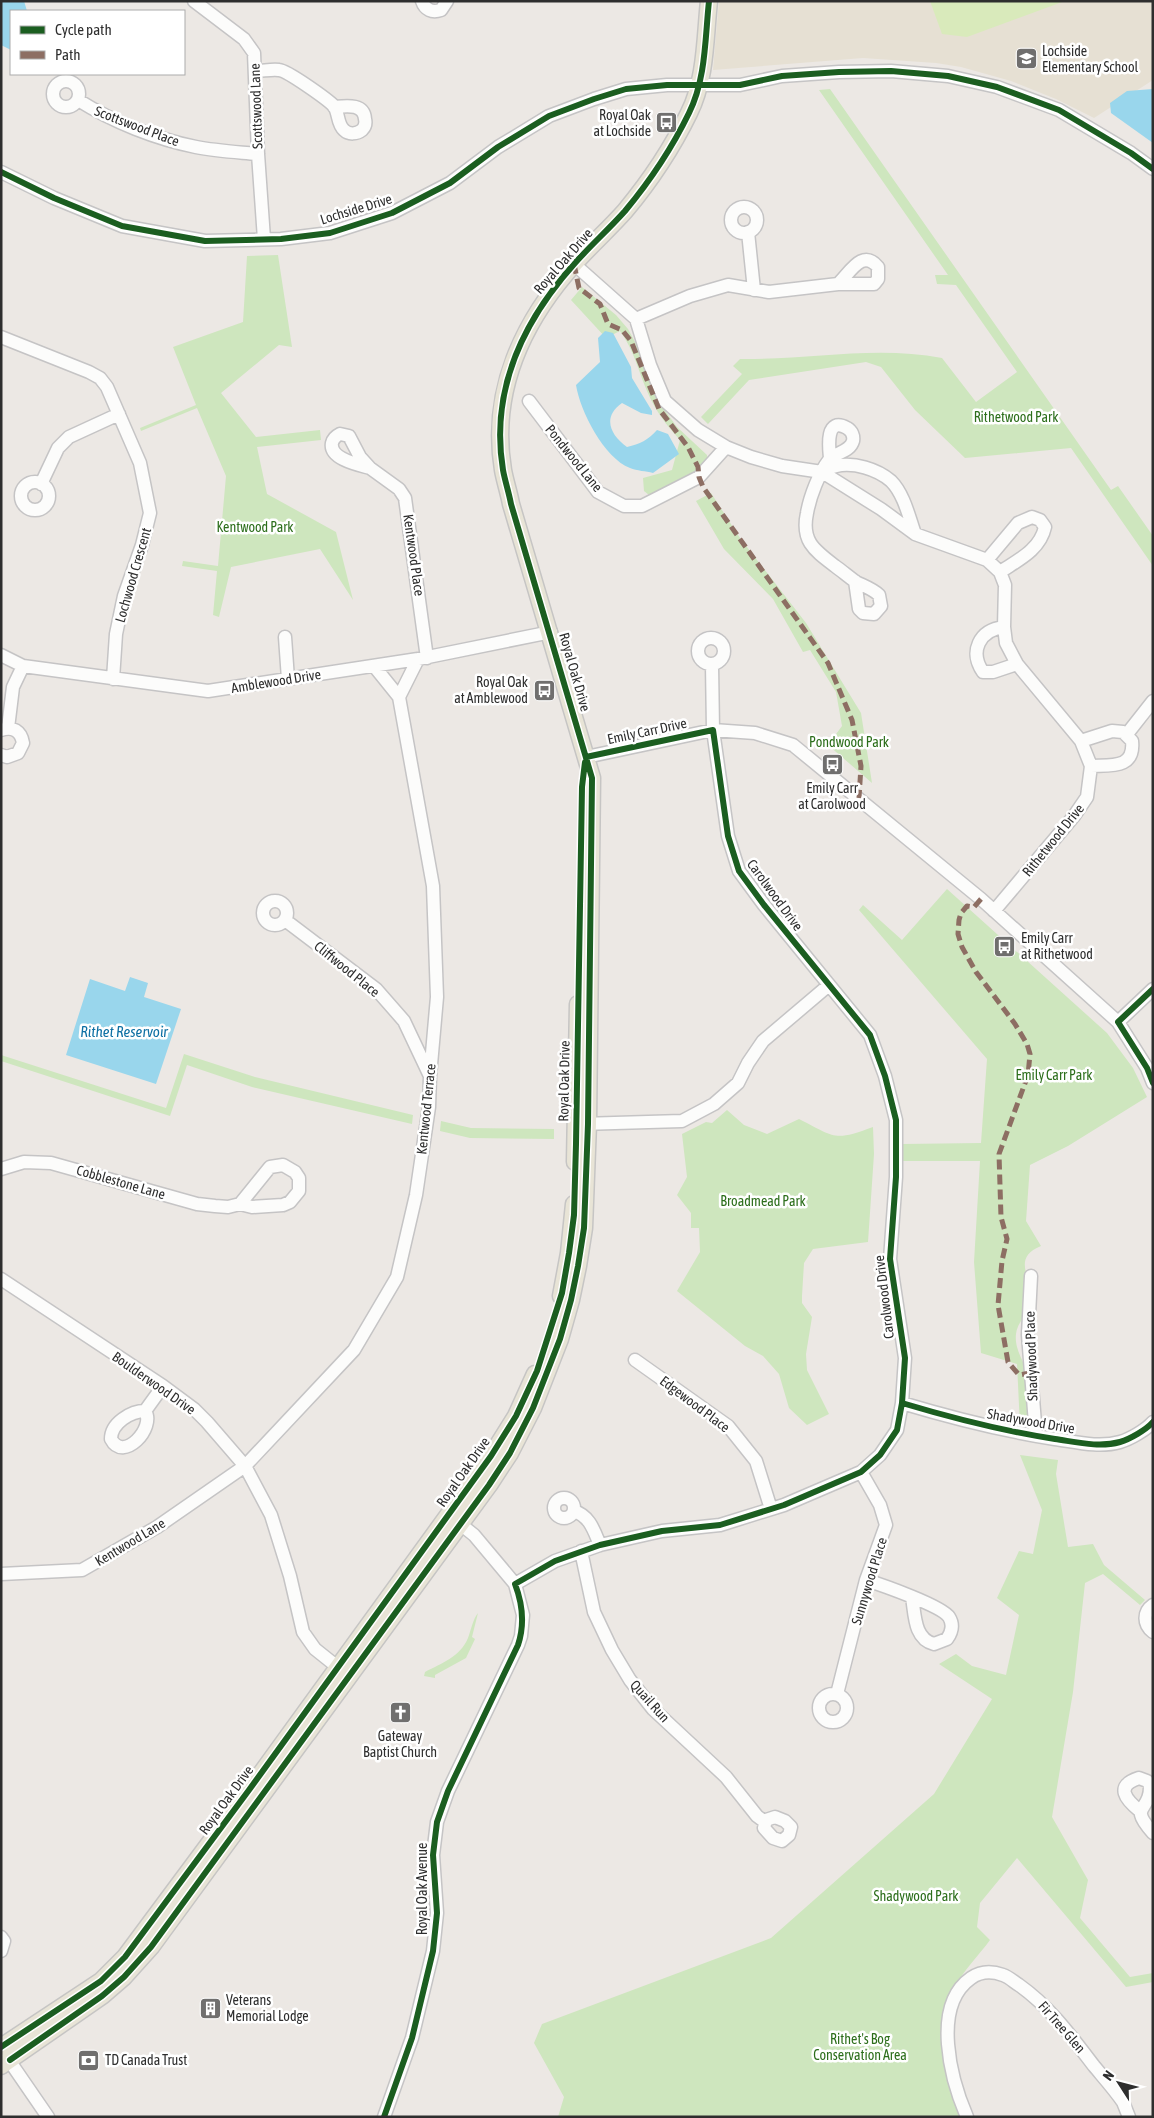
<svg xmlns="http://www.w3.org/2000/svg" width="1154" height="2118" viewBox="0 0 1154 2118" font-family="'Asap Condensed',sans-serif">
  <rect width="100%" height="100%" fill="#ece8e4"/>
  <path fill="#e6e0d3" d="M 719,1 L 1153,1 L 1153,80 L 1094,118 L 1056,99 L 1011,81 L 961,67 L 936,63 L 863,58 L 713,70 Z"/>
  <path fill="#cee6be" d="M 830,89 L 1111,490 L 1118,486 L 1153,536 L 1153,566 L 1071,448 L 965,458 L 915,410 L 881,367 L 866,362 L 749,380 L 708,424 L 701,417 L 742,374 L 733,366 L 740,359 C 807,360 876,345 942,358 L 976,402 L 1017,372 L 956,285 L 937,284 L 935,275 L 948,275 L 819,90 Z
    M 278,255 L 292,347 L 279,345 L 221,393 L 256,437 L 320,430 L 321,440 L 257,447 L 267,494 L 336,532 L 353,600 L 320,549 L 231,567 L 219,617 L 213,615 L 217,571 L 182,566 L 183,561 L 218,566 L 226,476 L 197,408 L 141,431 L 140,428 L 196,405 L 173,347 L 243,322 L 247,256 Z
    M 582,287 L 616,315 L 628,329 L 641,353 L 663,408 L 677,427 L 707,455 L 707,460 L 693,474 L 653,494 L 649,495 L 644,491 L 643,478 L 672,470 L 680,440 C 666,425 655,410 647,391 C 638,370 634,350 620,331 L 606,338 L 571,300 Z
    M 711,493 L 740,538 L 806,623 L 861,713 L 872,783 L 828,745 L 842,726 L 836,692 L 810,650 L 803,652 L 773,599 L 724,549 L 696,501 Z
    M 947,889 L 1107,1033 L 1133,1068 L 1147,1097 L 1068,1146 L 1030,1165 L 1026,1221 L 1041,1246 C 1009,1259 1035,1280 1031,1302 C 1029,1313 1017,1322 1016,1334 C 1014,1352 1027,1365 1031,1381 C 1033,1393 1030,1408 1030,1420 L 1024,1426 L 1020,1426 L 1017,1364 L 981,1353 L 974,1262 L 980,1161 L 902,1161 L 902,1144 L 981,1143 L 987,1059 L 859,910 L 863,905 L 902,940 Z
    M 184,1054 L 255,1077 L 413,1115 L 412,1124 L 252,1087 L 187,1065 L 170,1116 L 1,1061 L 1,1055 L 166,1108 Z
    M 727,1110 L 744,1125 L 767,1134 L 799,1119 C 835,1137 833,1142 873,1127 L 874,1154 L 868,1242 L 813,1249 L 804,1263 L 802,1296 L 802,1303 L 812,1317 L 806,1354 L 807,1370 L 829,1414 L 807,1425 L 789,1408 L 779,1374 L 763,1356 L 745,1346 L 677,1291 L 700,1252 L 699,1228 L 691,1228 L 691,1213 L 677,1195 L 687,1177 L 682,1134 L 706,1122 L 712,1123 Z
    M 441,1121 L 471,1128 L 554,1129 L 554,1139 L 470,1138 L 440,1131 Z
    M 1020,1455 L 1058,1460 L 1056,1474 L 1068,1547 L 1093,1544 L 1104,1565 L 1145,1600 L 1140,1605 L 1103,1574 L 1085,1583 L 1073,1692 L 1052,1817 L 1088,1880 L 1080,1918 L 1130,1977 L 1153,1973 L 1153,1982 L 1126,1987 L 1017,1858 L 980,1903 L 977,1927 L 990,1940 C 979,1955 964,1970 955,1987 C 929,2034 948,2070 963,2117 L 558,2117 L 564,2097 L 534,2043 L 542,2024 L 771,1938 L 934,1794 L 992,1699 L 939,1664 L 956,1654 L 972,1666 L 1006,1675 L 1019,1615 L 997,1598 L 1019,1551 L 1033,1554 L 1042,1510 Z
    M 478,1613 L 472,1637 L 475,1639 L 466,1658 L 435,1675 L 435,1678 L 424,1676 L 425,1672 C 442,1663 460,1657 468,1638 C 471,1630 473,1619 478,1613 Z"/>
  <path fill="#d9eabb" d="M 930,1 L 1065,1 L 967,37 L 942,34 Z"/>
  <path fill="#99d6ec" d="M 1,1 L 24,1 L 27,11 L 11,11 L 11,50 L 1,45 Z
    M 1153,89 L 1153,143 L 1111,113 L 1110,103 L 1127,91 Z
    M 605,331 L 613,333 L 631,367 L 632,378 L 652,411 L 652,415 L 641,413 L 622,403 C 602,417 610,435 627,447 C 640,444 648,440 657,430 L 668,434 L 679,454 L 653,473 C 646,471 637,471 630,468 C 604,458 580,411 576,385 L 600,362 L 598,338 Z
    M 130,977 L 148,983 L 144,997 L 181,1009 L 156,1084 L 66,1055 L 90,979 L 125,991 Z"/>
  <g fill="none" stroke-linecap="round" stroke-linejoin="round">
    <defs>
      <path id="minor" d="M 194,1 L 244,39 L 254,53 L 258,154 L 264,239
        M 422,1 C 425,10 432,13 441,10 L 447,1
        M 256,71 C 263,71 272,69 279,70 C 288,71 327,99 334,106 C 339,113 337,124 344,130 C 349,135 357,134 362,130 C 365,127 366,123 365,119 C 364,103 346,106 334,107
        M53 94a13 13 0 1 1 26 0a13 13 0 1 1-26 0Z
        M 78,100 C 113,122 156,139 196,147 C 216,151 237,152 258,154
        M 1,172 L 54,198 L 122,226 L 205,241 L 281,239 L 330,233 L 392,213 L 450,183 L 498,147 L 549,116 L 594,99 L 626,89 L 667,85 L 740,85 L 782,76 L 839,72 L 891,71 L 948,76 L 997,87 L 1059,110 L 1131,153 L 1153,169
        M731 220a13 13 0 1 1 26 0a13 13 0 1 1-26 0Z
        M 748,232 L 754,290
        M 574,264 L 636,319 L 650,365 L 665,401 L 698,430 L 726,447 L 751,457 L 782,466 L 822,472 L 881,509 L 915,534 L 987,560 L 1000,572 L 1005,585 L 1004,627 L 1006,643 L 1017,664 L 1081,741 L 1091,766 L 1087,797 L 1074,816 L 994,911
        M 636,319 L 690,296 L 728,285 L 769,292 L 838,284 L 874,284 L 878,279 L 878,267 C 862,248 850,273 838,284
        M 1,337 L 89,372 L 100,378 L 107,387 L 140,463 L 150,513 L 142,545 L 124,596 L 116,634 L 113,679
        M 529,401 L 598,492 L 624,506 L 642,506 L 699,477 L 726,447
        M 340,434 L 349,436 L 360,457 L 370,468 C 359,465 329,459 332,443 C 333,438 336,436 340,434 Z
        M 830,458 C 829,448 825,416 847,428 C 852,431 854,436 853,441 C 850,452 836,452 829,460 C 819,473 810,496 807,513 C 801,541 814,550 835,566 C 842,571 849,577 856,582 C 864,586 873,589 879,595 L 881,606 L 874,614 L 863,613 L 859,609 L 855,581
        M 370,468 L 399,489 L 405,498 L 427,658
        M 822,472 C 826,470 831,467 836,466 C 854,462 877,469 891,481 C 904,494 909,517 915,534
        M21 496a14 14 0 1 1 28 0a14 14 0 1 1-28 0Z
        M 41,484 L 58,448 L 69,437 L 119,414
        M 987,560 L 1018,523 L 1032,517 L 1040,520 L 1045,527 C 1040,550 1018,560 1000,572
        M 1004,627 C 979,630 969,652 983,672 L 993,672 L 1017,664
        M 285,637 L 288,679
        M698 651a13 13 0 1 1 26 0a13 13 0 1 1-26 0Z
        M 1,655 L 23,666 L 208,691 L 418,659 L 551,632
        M 399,697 L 418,659
        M 8,728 L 13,687 L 23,666
        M 1,730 C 13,726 21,731 23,743 L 18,753 L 7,757 L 1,755
        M 1127,734 L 1153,701
        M 1081,741 L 1112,731 L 1123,732 L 1132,741 C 1135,769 1111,765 1091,766
        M 586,757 L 713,730 L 755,733 L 793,745 L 981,899 L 1118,1022 L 1147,1068 L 1153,1083
        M263 913a12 12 0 1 1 24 0a12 12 0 1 1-24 0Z
        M 285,920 L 376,989 L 404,1021 L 430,1076
        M 1118,1022 L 1153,989
        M 581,1124 L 682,1121 L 714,1104 L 738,1083 L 748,1063 L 763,1041 L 829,985
        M 1,1169 L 24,1162 L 51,1163 L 197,1204 L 215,1206 L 228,1207 L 240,1204 L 252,1207 L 283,1205 L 290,1202 L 299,1191 L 299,1178 L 295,1172 L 283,1165 L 270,1167 L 240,1204
        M 1031,1276 L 1028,1335 L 1036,1436
        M 1,1279 L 163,1386 L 194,1409 L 207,1422 L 245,1466 L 271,1515 L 290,1576 L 303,1632 L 315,1649 L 345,1673
        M 635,1360 L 728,1426 L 756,1461 L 771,1509
        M 902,1403 C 952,1418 1003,1431 1055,1439 C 1076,1442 1099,1448 1120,1442 C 1130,1439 1146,1430 1153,1422
        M 145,1411 C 156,1428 123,1463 111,1439 C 111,1423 131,1411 145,1411 Z
        M 145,1411 L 163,1386
        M554 1508a10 10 0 1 1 20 0a10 10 0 1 1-20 0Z
        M 574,1511 C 590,1516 594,1531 600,1545
        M 581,1551 L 594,1612 L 612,1650 L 630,1680 L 653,1709 L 726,1777 L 757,1816 L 765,1822
        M 1,1574 L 82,1570 L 157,1527 L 245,1466 L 354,1350 L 397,1277 L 416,1195 L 429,1107 L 430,1076 L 437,997 L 433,886 L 399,697 L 374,666
        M 866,1580 C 882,1585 942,1606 949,1617 C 954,1625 952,1632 947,1639 L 934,1644 C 914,1639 915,1615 912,1597
        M 515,1584 L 555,1561 L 600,1545 L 662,1531 L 720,1525 L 784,1505 L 861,1472 L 880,1455 L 897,1430 L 902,1403 L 905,1358 L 890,1259 L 896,1177 L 896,1120 L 885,1076 L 870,1035 L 764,905 L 739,871 L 728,836 L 713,730 L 712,665
        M 1153,1605 C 1143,1612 1143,1624 1153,1632
        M 837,1694 L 866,1580 L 886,1525 L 880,1505 L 861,1472
        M819 1708a14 14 0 1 1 28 0a14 14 0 1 1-28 0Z
        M 1140,1811 C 1126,1800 1114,1786 1139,1778 L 1147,1781 L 1150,1785 C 1151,1813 1127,1804 1153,1833
        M 775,1817 L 785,1821 L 791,1827 L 789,1835 L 782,1841 L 773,1838 L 764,1828 L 766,1820 Z
        M 1,1937 L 4,1941 L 1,1951
        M 4,2053 L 48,2117
        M 384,2117 L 412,2038 L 433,1951 L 437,1913 L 433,1855 L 437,1822 L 448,1791 L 518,1645 L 521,1636 L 523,1615 L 515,1584 L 474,1535 L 454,1519
        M 967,2117 C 951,2080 931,2006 971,1978 C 981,1971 992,1971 1003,1975 C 1009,1977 1014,1982 1019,1985 C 1050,2007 1071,2036 1094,2066 C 1104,2078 1114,2089 1123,2102 L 1129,2117"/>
      <path id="major" d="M 575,1162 L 578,1004
        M 561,1296 L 569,1253 L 574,1204
        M 1,2047 L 101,1981 L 125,1957 L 249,1790 L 491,1456 L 516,1416 L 535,1374
        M 1,2066 L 102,1996 L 124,1977 L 151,1947 L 489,1485 L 510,1453 L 533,1408 L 560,1339 L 571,1300 L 578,1266 L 584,1228 L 588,1124 L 592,778 L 511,504 C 509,493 505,481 503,470 C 490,391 523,321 575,263 C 591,245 609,229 625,211 C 650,181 672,148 689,113 C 706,79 705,38 709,1"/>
    </defs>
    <use href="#minor" stroke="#c5c4c5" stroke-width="15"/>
    <use href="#major" stroke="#c6c5c4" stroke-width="19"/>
    <use href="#minor" stroke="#fcfcfb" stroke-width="12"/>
    <use href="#major" stroke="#e8e4d6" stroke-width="16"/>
    <path stroke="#8d6e63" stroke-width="5" stroke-dasharray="10 5" stroke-linecap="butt" d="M 574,264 L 579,288 L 600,304 L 608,324 L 622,330 L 631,341 L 659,409 L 688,447 L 698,467 L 699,477 L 703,487 L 828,663 L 852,720 L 861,766 L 859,798
      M 981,899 L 974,907 L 967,906 L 961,913 L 959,920 L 958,934 L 962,947 L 976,972 L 1015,1024 L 1027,1044 L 1030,1054 L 1028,1075 L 999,1154 L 1001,1217 L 1007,1239 L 1002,1261 L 998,1305 L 1008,1362 L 1019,1375 L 1030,1373"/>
    <defs>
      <path id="cycleway" d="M 1,172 L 54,198 L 122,226 L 205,241 L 281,239 L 330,233 L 392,213 L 450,183 L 498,147 L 549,116 L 594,99 L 626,89 L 667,85 L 740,85 L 782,76 L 839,72 L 891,71 L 948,76 L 997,87 L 1059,110 L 1131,153 L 1153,169
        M 1153,989 L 1118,1022 L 1147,1068 L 1153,1083
        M 902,1403 C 952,1418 1003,1431 1055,1439 C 1076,1442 1099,1448 1120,1442 C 1130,1439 1146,1430 1153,1422
        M 1,2047 L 101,1981 L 125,1957 L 249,1790 L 491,1456 L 516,1416 L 537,1371 L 562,1293 L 569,1253 L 574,1215 L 576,1144 L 582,787 L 585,762
        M 10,2060 L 102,1996 L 124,1977 L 151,1947 L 489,1485 L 510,1453 L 533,1408 L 560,1339 L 571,1300 L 578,1266 L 584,1228 L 588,1124 L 592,778 L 511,504 C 509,493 505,481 503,470 C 490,391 523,321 575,263 C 591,245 609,229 625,211 C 650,181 672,148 689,113 C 706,79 705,38 709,1
        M 384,2117 L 412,2038 L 433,1951 L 437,1913 L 433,1855 L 437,1822 L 448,1791 L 518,1645 C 525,1624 523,1605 515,1584 L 555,1561 L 600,1545 L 662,1531 L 720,1525 L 784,1505 L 861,1472 L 880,1455 L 897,1430 L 902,1403 L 905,1358 L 890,1259 L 896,1177 L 896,1120 L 885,1076 L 870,1035 L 764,905 L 739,871 L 728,836 L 713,730 L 586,757"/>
    </defs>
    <use href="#cycleway" stroke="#fff" stroke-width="9"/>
    <use href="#cycleway" stroke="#1b5e20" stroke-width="6"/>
  </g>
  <defs>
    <symbol id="school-square" viewBox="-11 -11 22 22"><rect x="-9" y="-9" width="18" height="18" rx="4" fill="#706f6e" stroke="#fff"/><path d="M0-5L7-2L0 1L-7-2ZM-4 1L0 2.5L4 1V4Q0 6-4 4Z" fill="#fff"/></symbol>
    <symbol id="bus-square" viewBox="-11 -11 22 22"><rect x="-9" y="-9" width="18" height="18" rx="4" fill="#706f6e" stroke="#fff"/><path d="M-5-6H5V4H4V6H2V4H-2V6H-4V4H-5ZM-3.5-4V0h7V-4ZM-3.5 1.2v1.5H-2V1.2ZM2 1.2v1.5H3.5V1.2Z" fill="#fff"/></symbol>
    <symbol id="church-square" viewBox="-11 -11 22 22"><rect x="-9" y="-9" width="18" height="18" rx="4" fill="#706f6e" stroke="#fff"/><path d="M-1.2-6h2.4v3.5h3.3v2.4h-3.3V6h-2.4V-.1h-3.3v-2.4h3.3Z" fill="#fff"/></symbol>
    <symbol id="building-square" viewBox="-11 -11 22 22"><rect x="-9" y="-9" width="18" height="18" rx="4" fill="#706f6e" stroke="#fff"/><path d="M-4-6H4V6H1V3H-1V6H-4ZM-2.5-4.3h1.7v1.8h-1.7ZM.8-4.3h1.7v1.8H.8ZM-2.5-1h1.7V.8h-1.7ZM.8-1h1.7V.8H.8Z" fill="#fff"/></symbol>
    <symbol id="bank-square" viewBox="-11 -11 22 22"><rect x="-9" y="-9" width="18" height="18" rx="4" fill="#706f6e" stroke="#fff"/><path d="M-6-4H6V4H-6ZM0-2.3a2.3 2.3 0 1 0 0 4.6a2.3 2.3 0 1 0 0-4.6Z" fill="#fff"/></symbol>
  </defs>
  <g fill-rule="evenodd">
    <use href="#school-square" x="1014" y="46" width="25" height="25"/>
    <use href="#bus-square" x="654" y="110" width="25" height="25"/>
    <use href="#bus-square" x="532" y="678" width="25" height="25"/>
    <use href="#bus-square" x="820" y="752" width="25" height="25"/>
    <use href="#bus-square" x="992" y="934" width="25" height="25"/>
    <use href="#church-square" x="388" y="1700" width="25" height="25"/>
    <use href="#building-square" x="198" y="1996" width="25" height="25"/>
    <use href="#bank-square" x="76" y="2048" width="25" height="25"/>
  </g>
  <g text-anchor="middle" stroke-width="5" stroke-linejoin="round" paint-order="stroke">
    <g font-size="14" fill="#2e2e2e" stroke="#fff" text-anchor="start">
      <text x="1042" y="56">Lochside<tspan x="1042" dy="16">Elementary School</tspan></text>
      <text x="651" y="120" text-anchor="end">Royal Oak<tspan x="651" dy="16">at Lochside</tspan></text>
      <text x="528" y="687" text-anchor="end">Royal Oak<tspan x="528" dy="16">at Amblewood</tspan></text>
      <text x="832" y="793" text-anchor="middle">Emily Carr<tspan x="832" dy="16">at Carolwood</tspan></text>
      <text x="1021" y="943">Emily Carr<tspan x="1021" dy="16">at Rithetwood</tspan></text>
      <text x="400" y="1741" text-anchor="middle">Gateway<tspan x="400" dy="16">Baptist Church</tspan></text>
      <text x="226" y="2005">Veterans<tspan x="226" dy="16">Memorial Lodge</tspan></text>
      <text x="105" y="2065">TD Canada Trust</text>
    </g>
    <g font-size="14" fill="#2e2e2e" stroke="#fff">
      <text transform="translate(256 106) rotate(-92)" y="5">Scottswood Lane</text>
      <text transform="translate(137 126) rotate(21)" y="5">Scottswood Place</text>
      <text transform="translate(356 209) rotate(-17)" y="5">Lochside Drive</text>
      <text transform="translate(563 261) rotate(-49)" y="5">Royal Oak Drive</text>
      <text transform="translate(574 458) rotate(51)" y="5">Pondwood Lane</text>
      <text transform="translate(414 555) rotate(82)" y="5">Kentwood Place</text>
      <text transform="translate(133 575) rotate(-74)" y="5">Lochwood Crescent</text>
      <text transform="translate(575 672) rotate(74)" y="5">Royal Oak Drive</text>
      <text transform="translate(276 681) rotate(-9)" y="5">Amblewood Drive</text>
      <text transform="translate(647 731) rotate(-12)" y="5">Emily Carr Drive</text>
      <text transform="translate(1053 840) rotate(-51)" y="5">Rithetwood Drive</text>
      <text transform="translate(775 895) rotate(54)" y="5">Carolwood Drive</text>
      <text transform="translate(347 969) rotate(39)" y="5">Cliffwood Place</text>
      <text transform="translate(564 1081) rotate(-89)" y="5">Royal Oak Drive</text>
      <text transform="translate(426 1109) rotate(-84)" y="5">Kentwood Terrace</text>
      <text transform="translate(121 1182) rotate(16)" y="5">Cobblestone Lane</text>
      <text transform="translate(884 1297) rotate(-97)" y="5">Carolwood Drive</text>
      <text transform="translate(1031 1356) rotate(-92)" y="5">Shadywood Place</text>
      <text transform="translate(154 1383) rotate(35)" y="5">Boulderwood Drive</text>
      <text transform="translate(695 1404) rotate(37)" y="5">Edgewood Place</text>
      <text transform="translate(1031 1421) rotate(10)" y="5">Shadywood Drive</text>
      <text transform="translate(463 1472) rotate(-55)" y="5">Royal Oak Drive</text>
      <text transform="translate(130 1542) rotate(-31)" y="5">Kentwood Lane</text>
      <text transform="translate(869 1581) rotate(-73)" y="5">Sunnywood Place</text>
      <text transform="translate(650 1701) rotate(48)" y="5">Quail Run</text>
      <text transform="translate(226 1800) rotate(-54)" y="5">Royal Oak Drive</text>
      <text transform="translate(422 1889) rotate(-90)" y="5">Royal Oak Avenue</text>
      <text transform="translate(1062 2027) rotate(49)" y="5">Fir Tree Glen</text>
    </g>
    <g font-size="14" fill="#2c6e1b" stroke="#fff">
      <text x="1016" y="422">Rithetwood Park</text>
      <text x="255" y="532">Kentwood Park</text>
      <text x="849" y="747">Pondwood Park</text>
      <text x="1054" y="1080">Emily Carr Park</text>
      <text x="763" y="1206">Broadmead Park</text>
      <text x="916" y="1901">Shadywood Park</text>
      <text x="860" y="2044">Rithet's Bog<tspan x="860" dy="16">Conservation Area</tspan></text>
    </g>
    <g font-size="15" font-style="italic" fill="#0d6fa3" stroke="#fff">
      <text x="124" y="1037">Rithet Reservoir</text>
    </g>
  </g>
  <rect width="1154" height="2118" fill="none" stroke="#2e2e2e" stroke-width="5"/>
  <rect x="10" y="10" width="175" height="65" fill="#ffffff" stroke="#ababab"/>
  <rect x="20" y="26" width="25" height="8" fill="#1b5e20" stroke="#ababab"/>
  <text x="55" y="35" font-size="15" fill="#2e2e2e">Cycle path</text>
  <rect x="20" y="51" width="25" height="8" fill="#8d6e63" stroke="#ababab"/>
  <text x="55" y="60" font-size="15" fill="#2e2e2e">Path</text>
  <g transform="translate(1119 2083) rotate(306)" stroke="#ffffff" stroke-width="4" paint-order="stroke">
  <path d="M0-4L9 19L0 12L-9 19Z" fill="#2e2e2e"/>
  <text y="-8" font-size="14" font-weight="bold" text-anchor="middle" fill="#2e2e2e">N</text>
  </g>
</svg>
